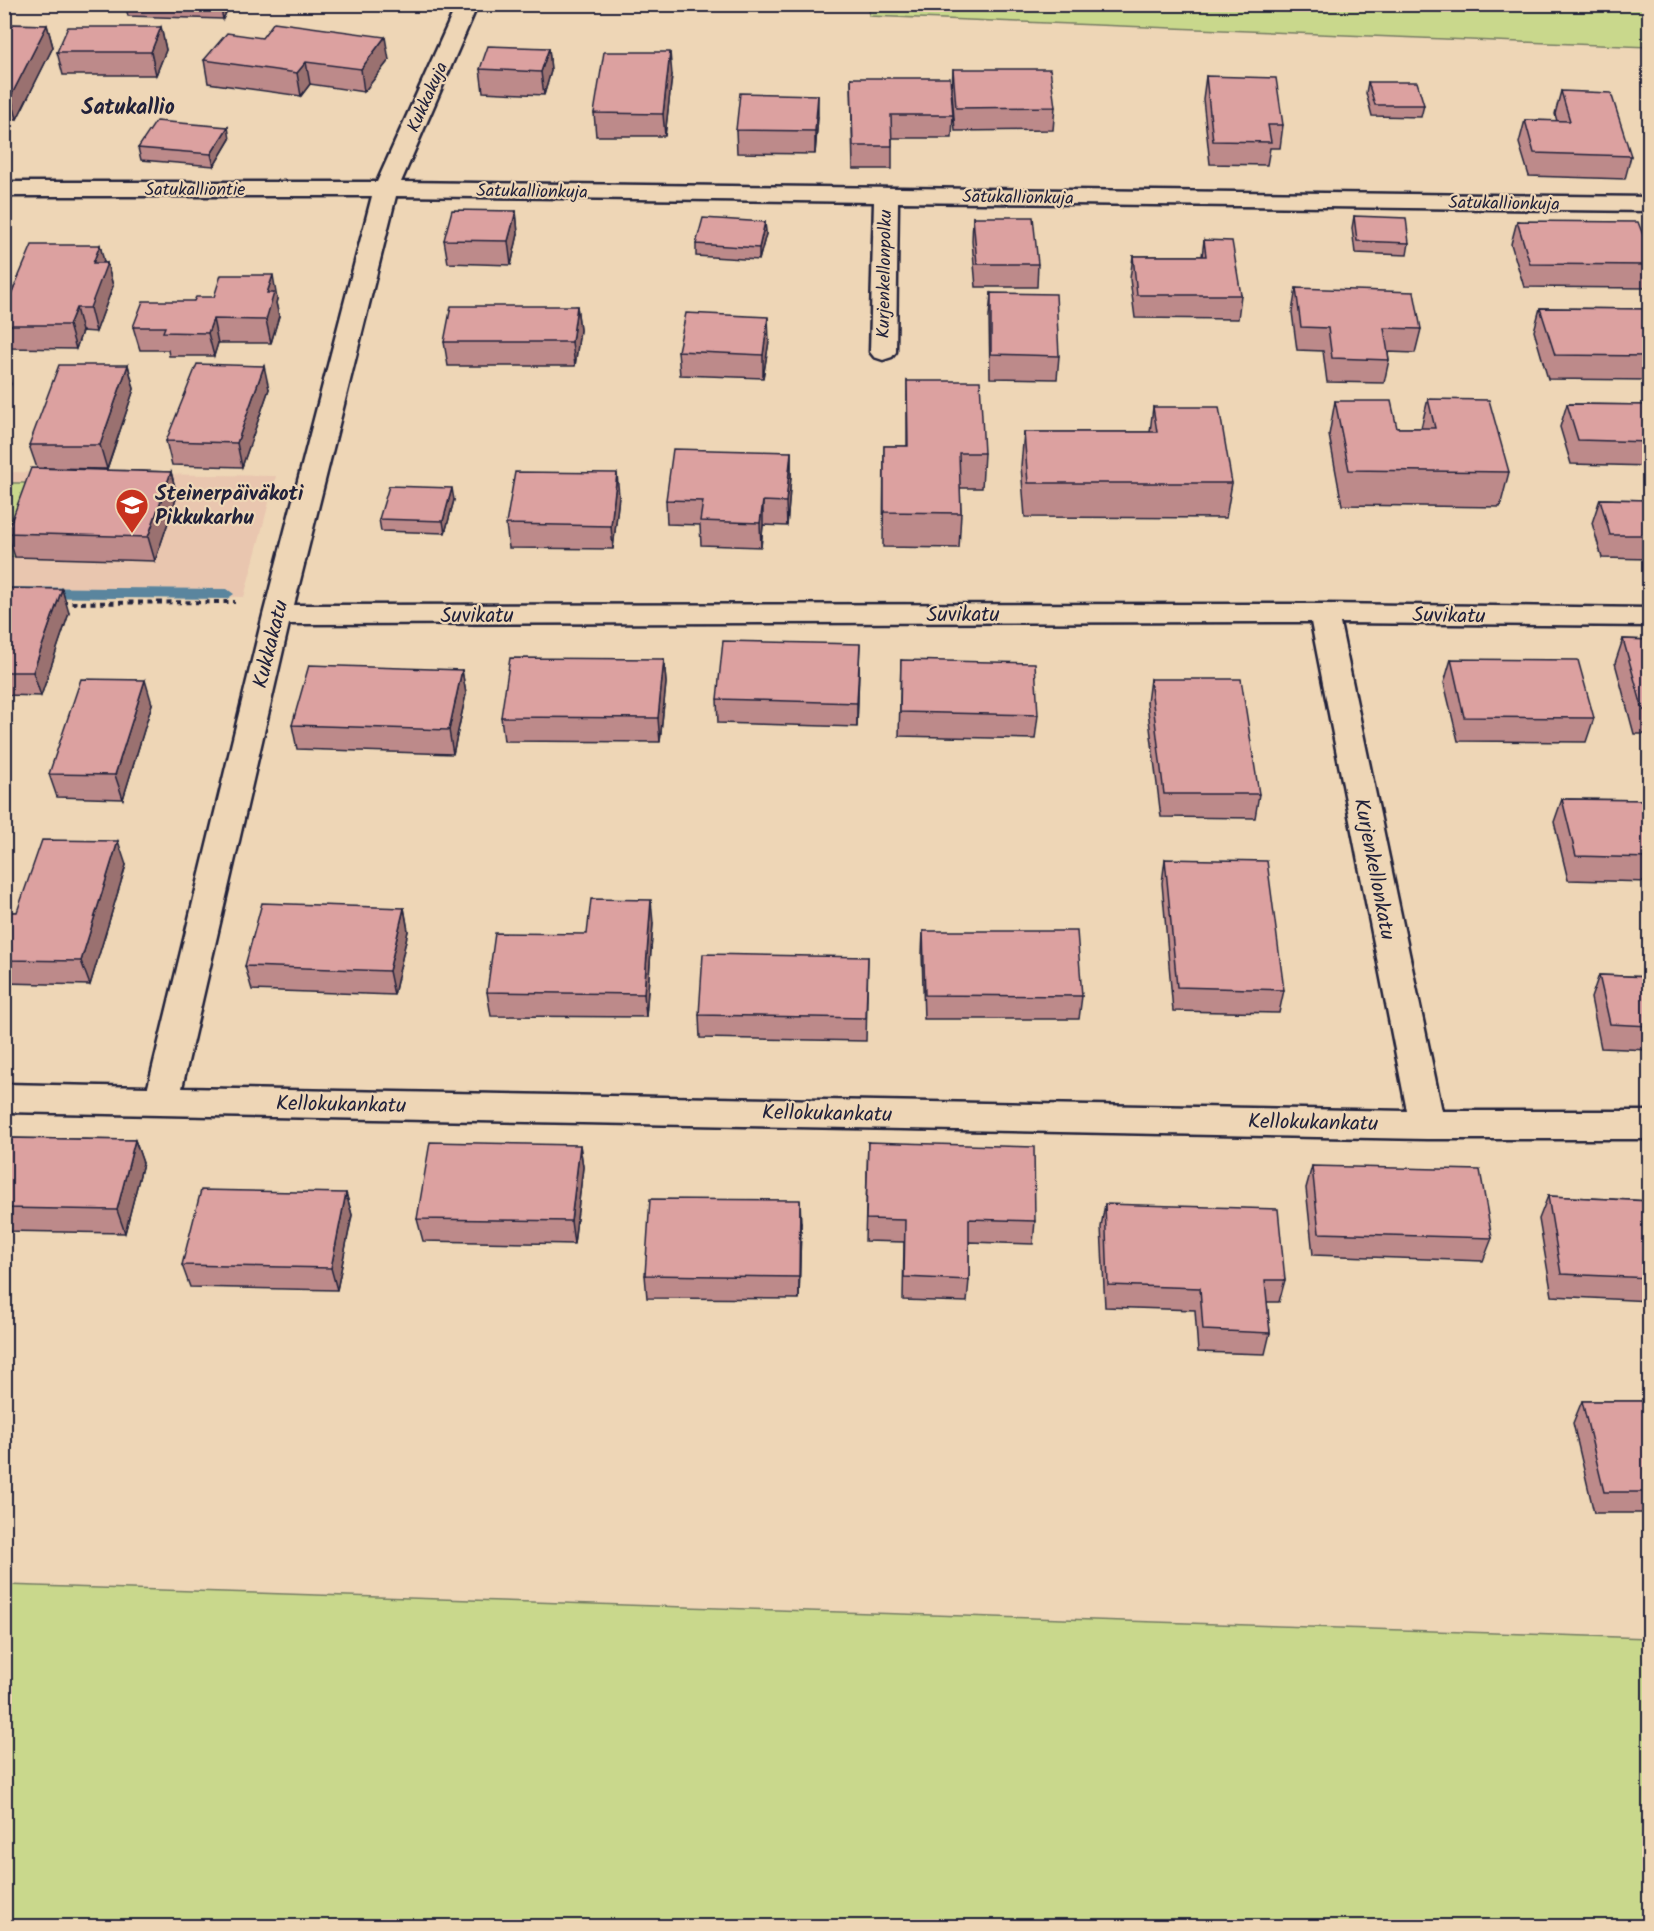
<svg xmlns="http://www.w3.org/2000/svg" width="1654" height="1931" viewBox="0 0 1654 1931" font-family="Kalam,sans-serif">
  <rect width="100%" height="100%" fill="#eed6b6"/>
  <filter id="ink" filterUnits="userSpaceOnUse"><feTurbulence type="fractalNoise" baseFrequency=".0167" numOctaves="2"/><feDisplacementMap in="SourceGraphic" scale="12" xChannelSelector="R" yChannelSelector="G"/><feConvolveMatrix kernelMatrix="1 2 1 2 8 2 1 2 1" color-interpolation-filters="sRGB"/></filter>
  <g filter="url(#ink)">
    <path fill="#e9c6af" d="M 5,472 L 276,476 L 244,597 L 5,593 Z"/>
    <path fill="#c9d88c" stroke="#767d64" stroke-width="1.5" d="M 870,4 L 1649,5 L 1649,47 L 869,16 Z
      M 5,483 L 42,483 L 15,557 L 5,557 Z
      M 5,1585 L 1649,1638 L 1649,1926 L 5,1926 Z"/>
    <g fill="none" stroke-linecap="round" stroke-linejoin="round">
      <path fill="#5a859e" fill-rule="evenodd" d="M 4,587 L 227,589 L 234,594 L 227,599 L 4,597 Z"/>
      <defs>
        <path id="minor" d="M 457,4 L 478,4 L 401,182 L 1650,197 L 1650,211 L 898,202 L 896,352 L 892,357 L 883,360 L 874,357 L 870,352 L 874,202 L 396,196 L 294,605 L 1324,604 L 1650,608 L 1650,626 L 1340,623 L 1442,1111 L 1650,1111 L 1650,1139 L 1427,1139 L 4,1112 L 4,1084 L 148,1087 L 263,615 L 372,196 L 4,196 L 4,182 L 377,182 ZM 1311,622 L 1407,1111 L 182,1088 L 289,624 Z"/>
      </defs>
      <use href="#minor" stroke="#22223b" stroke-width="5"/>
      <path stroke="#22223b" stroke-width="4" stroke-dasharray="5 4.5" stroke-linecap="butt" d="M 62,603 L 235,602"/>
      <use href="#minor" fill="#eed6b6" fill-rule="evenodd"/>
    </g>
    <path fill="#bd8a8a" stroke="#22223b" stroke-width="1.5" d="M 125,4 L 230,4 L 223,19 L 128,16 Z
      M 750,4 L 776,4 L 775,6 Z
      M 4,24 L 47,25 L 53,47 L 17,119 L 4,119 Z
      M 161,27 L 166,50 L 156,75 L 63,75 L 57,52 Z
      M 262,38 L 389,60 L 364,92 L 310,84 L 301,96 L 208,83 L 204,60 Z
      M 549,48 L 551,71 L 544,95 L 483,92 L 480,69 Z
      M 953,69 L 1055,107 L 1053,130 L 955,131 L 952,92 Z
      M 672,75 L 665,136 L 596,136 L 594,113 Z
      M 1206,76 L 1283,125 L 1280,148 L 1270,148 L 1267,165 L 1210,164 L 1203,99 Z
      M 851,78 L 953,115 L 952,138 L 892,138 L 892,169 L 853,169 Z
      M 1368,82 L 1424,105 L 1421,117 L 1372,116 L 1366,93 Z
      M 1561,91 L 1631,156 L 1625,179 L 1529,176 L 1519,143 L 1525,120 L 1557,121 L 1555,114 Z
      M 1650,93 L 1650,115 L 1646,106 Z
      M 818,117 L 815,154 L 737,153 L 736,130 Z
      M 1650,137 L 1650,150 L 1647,145 Z
      M 230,139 L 214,166 L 141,160 L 138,148 Z
      M 516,211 L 518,234 L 511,265 L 448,263 L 444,240 Z
      M 1354,216 L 1409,243 L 1407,255 L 1355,253 L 1352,228 Z
      M 973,217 L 1038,264 L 1037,287 L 976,287 L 972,241 Z
      M 1517,221 L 1650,253 L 1650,280 L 1647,288 L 1524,287 L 1511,244 Z
      M 765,222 L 766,234 L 759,260 L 696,256 L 696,244 Z
      M 1204,240 L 1241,295 L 1238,319 L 1135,318 L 1130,279 L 1133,256 L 1202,256 Z
      M 100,245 L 104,263 L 107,263 L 113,286 L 96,332 L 82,331 L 76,349 L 6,348 L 4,344 L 4,311 Z
      M 1296,288 L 1421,329 L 1415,353 L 1388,352 L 1389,360 L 1384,383 L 1327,382 L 1323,351 L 1297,350 L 1292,312 Z
      M 991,293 L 1059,356 L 1057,379 L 990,378 L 989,317 Z
      M 277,299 L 276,303 L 279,316 L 271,343 L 218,343 L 214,356 L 169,356 L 168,350 L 140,350 L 133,327 L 194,301 Z
      M 577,306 L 580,330 L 575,366 L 448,366 L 444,342 Z
      M 1540,308 L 1650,309 L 1650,380 L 1548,379 L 1534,331 Z
      M 769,341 L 763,378 L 680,375 L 678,351 Z
      M 128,365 L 134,389 L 107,469 L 43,468 L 171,472 L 177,496 L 155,561 L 15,557 L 7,533 L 37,468 L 29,445 Z
      M 907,381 L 984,453 L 982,488 L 960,488 L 961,513 L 959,548 L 883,547 L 884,446 L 907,446 Z
      M 269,389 L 242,467 L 172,465 L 166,441 Z
      M 1428,399 L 1509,472 L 1500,507 L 1342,505 L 1329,435 L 1335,401 L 1397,428 L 1421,428 Z
      M 1567,404 L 1650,405 L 1650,466 L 1571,464 L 1560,427 Z
      M 1153,407 L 1232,483 L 1226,518 L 1025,517 L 1021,466 L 1024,432 L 1150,432 Z
      M 791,452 L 791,476 L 787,526 L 763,525 L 761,547 L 701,545 L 700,525 L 667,524 L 666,500 Z
      M 619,496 L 613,549 L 509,548 L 506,524 Z
      M 1600,499 L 1650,500 L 1650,559 L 1602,558 L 1592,523 Z
      M 454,500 L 445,533 L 381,531 L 379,519 Z
      M 4,588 L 69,613 L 41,696 L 4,695 Z
      M 1623,639 L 1650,640 L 1650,734 L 1634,734 L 1615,663 Z
      M 664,659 L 666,683 L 660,742 L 504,741 L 501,717 Z
      M 1451,659 L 1594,718 L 1586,742 L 1458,741 L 1444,683 Z
      M 901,660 L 1038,715 L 1035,739 L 899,736 Z
      M 859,668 L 857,727 L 718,723 L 717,699 Z
      M 462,670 L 466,694 L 453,754 L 297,749 L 292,725 Z
      M 1150,679 L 1259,794 L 1255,818 L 1161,817 L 1147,703 Z
      M 152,704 L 123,799 L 57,797 L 49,774 Z
      M 1562,799 L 1650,800 L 1650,882 L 1568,880 L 1554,822 Z
      M 1165,859 L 1284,990 L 1279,1013 L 1173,1011 L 1162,883 Z
      M 126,865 L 90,985 L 4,983 L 4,912 L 17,912 Z
      M 404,908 L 408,931 L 394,995 L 252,990 L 245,966 Z
      M 653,923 L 646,1017 L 491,1016 L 487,992 L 587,934 Z
      M 923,931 L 1082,996 L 1079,1019 L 924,1019 L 922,954 Z
      M 868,957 L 866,1041 L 700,1038 L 699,1015 Z
      M 1599,975 L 1650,977 L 1650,1050 L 1601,1048 L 1591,998 Z
      M 4,1138 L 135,1140 L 143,1163 L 125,1233 L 4,1231 Z
      M 868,1142 L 1035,1221 L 1033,1244 L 969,1242 L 969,1280 L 967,1302 L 903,1300 L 904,1242 L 865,1241 Z
      M 580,1145 L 583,1167 L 574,1244 L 423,1241 L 417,1219 Z
      M 1312,1166 L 1492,1238 L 1483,1261 L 1313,1255 L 1306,1188 Z
      M 346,1193 L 352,1215 L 337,1290 L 190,1287 L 182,1265 Z
      M 1548,1196 L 1650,1201 L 1650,1301 L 1552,1296 L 1539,1219 Z
      M 1105,1204 L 1285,1280 L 1279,1302 L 1267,1302 L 1270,1333 L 1265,1354 L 1198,1352 L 1195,1310 L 1105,1307 L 1101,1227 Z
      M 801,1223 L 799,1299 L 647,1298 L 645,1275 Z
      M 1582,1401 L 1650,1401 L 1650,1513 L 1594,1513 L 1573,1423 Z"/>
    <path fill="#9a7170" stroke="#22223b" stroke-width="1.5" d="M 220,4 L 230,4 L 223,19 Z
      M 47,25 L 53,47 L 17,119 L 11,96 Z
      M 161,27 L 166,50 L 156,75 L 151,52 Z
      M 385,37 L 389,60 L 364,92 L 361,69 Z
      M 549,48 L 551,71 L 544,95 L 541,72 Z
      M 670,52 L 672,75 L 665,136 L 663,114 Z
      M 306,62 L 310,84 L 301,96 L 297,73 Z
      M 818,95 L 818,117 L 815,154 L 815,131 Z
      M 228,127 L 230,139 L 214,166 L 211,154 Z
      M 516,211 L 518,234 L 511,265 L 508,241 Z
      M 765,222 L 766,234 L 759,260 L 759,248 Z
      M 100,245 L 105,266 L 107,263 L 113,286 L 96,332 L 90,308 L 93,263 Z
      M 273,275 L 277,299 L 276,303 L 279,316 L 271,343 L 266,320 L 267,293 Z
      M 577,306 L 580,330 L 575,366 L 572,342 Z
      M 76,308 L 82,331 L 76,349 L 69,325 Z
      M 768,317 L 769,341 L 763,378 L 763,355 Z
      M 213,319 L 218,343 L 214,356 L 208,333 Z
      M 4,362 L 11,384 L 4,401 Z
      M 128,365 L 134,389 L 107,469 L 100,445 Z
      M 264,366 L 269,389 L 242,467 L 237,443 Z
      M 791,452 L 791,476 L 787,526 L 786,502 Z
      M 171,472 L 177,496 L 155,561 L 148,537 Z
      M 617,473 L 619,496 L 613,549 L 611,526 Z
      M 452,488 L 454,500 L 445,533 L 443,521 Z
      M 763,501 L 763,525 L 761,547 L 760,523 Z
      M 62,589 L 69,613 L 41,696 L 33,672 Z
      M 860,644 L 859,668 L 857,727 L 857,703 Z
      M 664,659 L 666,683 L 660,742 L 658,718 Z
      M 462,670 L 466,694 L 453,754 L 449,730 Z
      M 145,680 L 152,704 L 123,799 L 115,775 Z
      M 118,841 L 126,865 L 90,985 L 81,961 Z
      M 651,900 L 653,923 L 646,1017 L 644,994 Z
      M 404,908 L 408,931 L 394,995 L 389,971 Z
      M 135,1140 L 143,1163 L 125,1233 L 117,1210 Z
      M 580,1145 L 583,1167 L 574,1244 L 571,1221 Z
      M 346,1193 L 352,1215 L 337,1290 L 331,1268 Z
      M 800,1200 L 801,1223 L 799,1299 L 799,1277 Z"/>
    <path fill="#dca1a0" stroke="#22223b" stroke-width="1.5" d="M 274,22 L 385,37 L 361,69 L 306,62 L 297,73 L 204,60 L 227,33 L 262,38 Z
      M 4,24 L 47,25 L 11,96 L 4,96 Z
      M 68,27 L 161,27 L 151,52 L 57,52 Z
      M 488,46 L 549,48 L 541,72 L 480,69 Z
      M 604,52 L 670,52 L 663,114 L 594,113 Z
      M 953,69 L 1050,69 L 1055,107 L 956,108 Z
      M 1206,76 L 1276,78 L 1283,125 L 1268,125 L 1271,142 L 1213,141 Z
      M 851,78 L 950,78 L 953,115 L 891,115 L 892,146 L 853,146 Z
      M 1368,82 L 1417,82 L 1424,105 L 1375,105 Z
      M 1561,91 L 1611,93 L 1631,156 L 1534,153 L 1525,120 L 1570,121 Z
      M 740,93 L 818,95 L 815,131 L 736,130 Z
      M 156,121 L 228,127 L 211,154 L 138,148 Z
      M 452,210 L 516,211 L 508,241 L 444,240 Z
      M 1354,216 L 1406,218 L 1409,243 L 1357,241 Z
      M 973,217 L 1033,217 L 1038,264 L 977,264 Z
      M 703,218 L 765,222 L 759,248 L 696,244 Z
      M 1517,221 L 1638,222 L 1650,253 L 1650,265 L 1530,264 Z
      M 1204,240 L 1232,241 L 1241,295 L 1137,295 L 1133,256 L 1206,256 Z
      M 32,245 L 100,245 L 93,263 L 107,263 L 90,308 L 76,308 L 69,325 L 4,325 L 4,311 Z
      M 221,275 L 273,275 L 267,293 L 274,293 L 266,320 L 213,319 L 208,333 L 163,332 L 165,327 L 133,327 L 143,301 L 194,301 L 196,297 L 214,297 Z
      M 1296,288 L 1414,292 L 1421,329 L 1384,328 L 1389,360 L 1332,358 L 1328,328 L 1301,327 Z
      M 991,293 L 1056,294 L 1059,356 L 991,354 Z
      M 451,306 L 577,306 L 572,342 L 444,342 Z
      M 1540,308 L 1650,309 L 1650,356 L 1555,355 Z
      M 686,313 L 768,317 L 763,355 L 678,351 Z
      M 197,364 L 264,366 L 237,443 L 166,441 Z
      M 59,365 L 128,365 L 100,445 L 29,445 Z
      M 907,381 L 980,381 L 984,453 L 959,453 L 961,513 L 884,512 L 884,446 L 908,446 Z
      M 1428,399 L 1489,400 L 1509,472 L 1349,470 L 1335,401 L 1391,401 L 1397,428 L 1435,428 Z
      M 1567,404 L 1650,405 L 1650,442 L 1578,440 Z
      M 1153,407 L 1219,407 L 1232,483 L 1028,483 L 1024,432 L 1157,432 Z
      M 673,449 L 791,452 L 786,502 L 763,501 L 760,523 L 700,521 L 703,501 L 666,500 Z
      M 31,468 L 171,472 L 148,537 L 7,533 Z
      M 515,472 L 617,473 L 611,526 L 506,524 Z
      M 389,486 L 452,488 L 443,521 L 379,519 Z
      M 1600,499 L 1650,500 L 1650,535 L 1610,535 Z
      M 4,588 L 62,589 L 33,672 L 4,672 Z
      M 1623,639 L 1650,640 L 1650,710 L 1643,710 Z
      M 723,641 L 860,644 L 857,703 L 717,699 Z
      M 510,658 L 664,659 L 658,718 L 501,717 Z
      M 1451,659 L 1578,660 L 1594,718 L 1464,717 Z
      M 901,660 L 1035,663 L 1038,715 L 900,712 Z
      M 309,665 L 462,670 L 449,730 L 292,725 Z
      M 81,679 L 145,680 L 115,775 L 49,774 Z
      M 1150,679 L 1241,679 L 1259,794 L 1164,794 Z
      M 1562,799 L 1650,800 L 1650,858 L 1576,856 Z
      M 42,840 L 118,841 L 81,961 L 4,960 L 4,912 L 17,912 Z
      M 1165,859 L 1267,861 L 1284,990 L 1177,987 Z
      M 591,899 L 651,900 L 644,994 L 487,992 L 495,933 L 587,934 Z
      M 262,903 L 404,908 L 389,971 L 245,966 Z
      M 923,931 L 1077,931 L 1082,996 L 925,995 Z
      M 703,954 L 868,957 L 866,1018 L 699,1015 Z
      M 1599,975 L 1650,977 L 1650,1026 L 1610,1024 Z
      M 4,1138 L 135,1140 L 117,1210 L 4,1208 Z
      M 430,1142 L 580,1145 L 571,1221 L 417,1219 Z
      M 868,1142 L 1034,1147 L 1035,1221 L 969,1219 L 969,1280 L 904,1277 L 905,1220 L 866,1219 Z
      M 1312,1166 L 1480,1170 L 1492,1238 L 1319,1233 Z
      M 201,1190 L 346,1193 L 331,1268 L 182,1265 Z
      M 1548,1196 L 1650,1201 L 1650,1278 L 1561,1274 Z
      M 650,1199 L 800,1200 L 799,1277 L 645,1275 Z
      M 1105,1204 L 1278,1209 L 1285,1280 L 1265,1280 L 1270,1333 L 1203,1330 L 1200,1288 L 1108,1285 Z
      M 1582,1401 L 1650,1401 L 1650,1492 L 1604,1492 Z"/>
  </g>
  <defs>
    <symbol id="school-pin" viewBox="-11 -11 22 30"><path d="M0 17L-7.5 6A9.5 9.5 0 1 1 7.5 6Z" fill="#c8321e" stroke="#eed6b6"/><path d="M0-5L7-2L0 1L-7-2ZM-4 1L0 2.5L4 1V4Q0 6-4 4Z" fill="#fff"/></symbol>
  </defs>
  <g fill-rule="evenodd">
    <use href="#school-pin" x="113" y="486" width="38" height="52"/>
  </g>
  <g text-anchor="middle" stroke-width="4.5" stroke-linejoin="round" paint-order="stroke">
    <g font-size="18" fill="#22223b" stroke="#eed6b6">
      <text transform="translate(427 97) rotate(-66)" y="6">Kukkakuja</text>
      <text x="195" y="195">Satukalliontie</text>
      <text transform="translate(532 191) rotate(1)" y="6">Satukallionkuja</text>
      <text transform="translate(1018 197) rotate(1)" y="6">Satukallionkuja</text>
      <text transform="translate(1504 203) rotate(1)" y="6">Satukallionkuja</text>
      <text transform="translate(884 274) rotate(-89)" y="6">Kurjenkellonpolku</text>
    </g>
    <g font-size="21" font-weight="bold" fill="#22223b" stroke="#eed6b6" text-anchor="start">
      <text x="155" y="500">Steinerpäiväkoti<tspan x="155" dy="24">Pikkukarhu</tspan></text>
    </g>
    <g font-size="21" fill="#22223b" stroke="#eed6b6">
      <text x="963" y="621">Suvikatu</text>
      <text x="477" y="622">Suvikatu</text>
      <text transform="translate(1449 615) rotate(1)" y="7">Suvikatu</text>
      <text transform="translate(270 644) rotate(-76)" y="7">Kukkakatu</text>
      <text transform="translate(1375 869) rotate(79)" y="7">Kurjenkellonkatu</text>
      <text transform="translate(341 1104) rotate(1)" y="7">Kellokukankatu</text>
      <text transform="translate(827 1113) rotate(1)" y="7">Kellokukankatu</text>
      <text transform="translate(1313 1122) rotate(1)" y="7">Kellokukankatu</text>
    </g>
    <g font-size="22" font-weight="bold" fill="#22223b" stroke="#eed6b6">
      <text x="128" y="114">Satukallio</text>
    </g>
  </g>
  <rect width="1654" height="1931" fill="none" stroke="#eed6b6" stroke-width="24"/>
  <rect x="12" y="12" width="1630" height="1907" fill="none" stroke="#22223b" stroke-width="2" filter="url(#ink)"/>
</svg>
